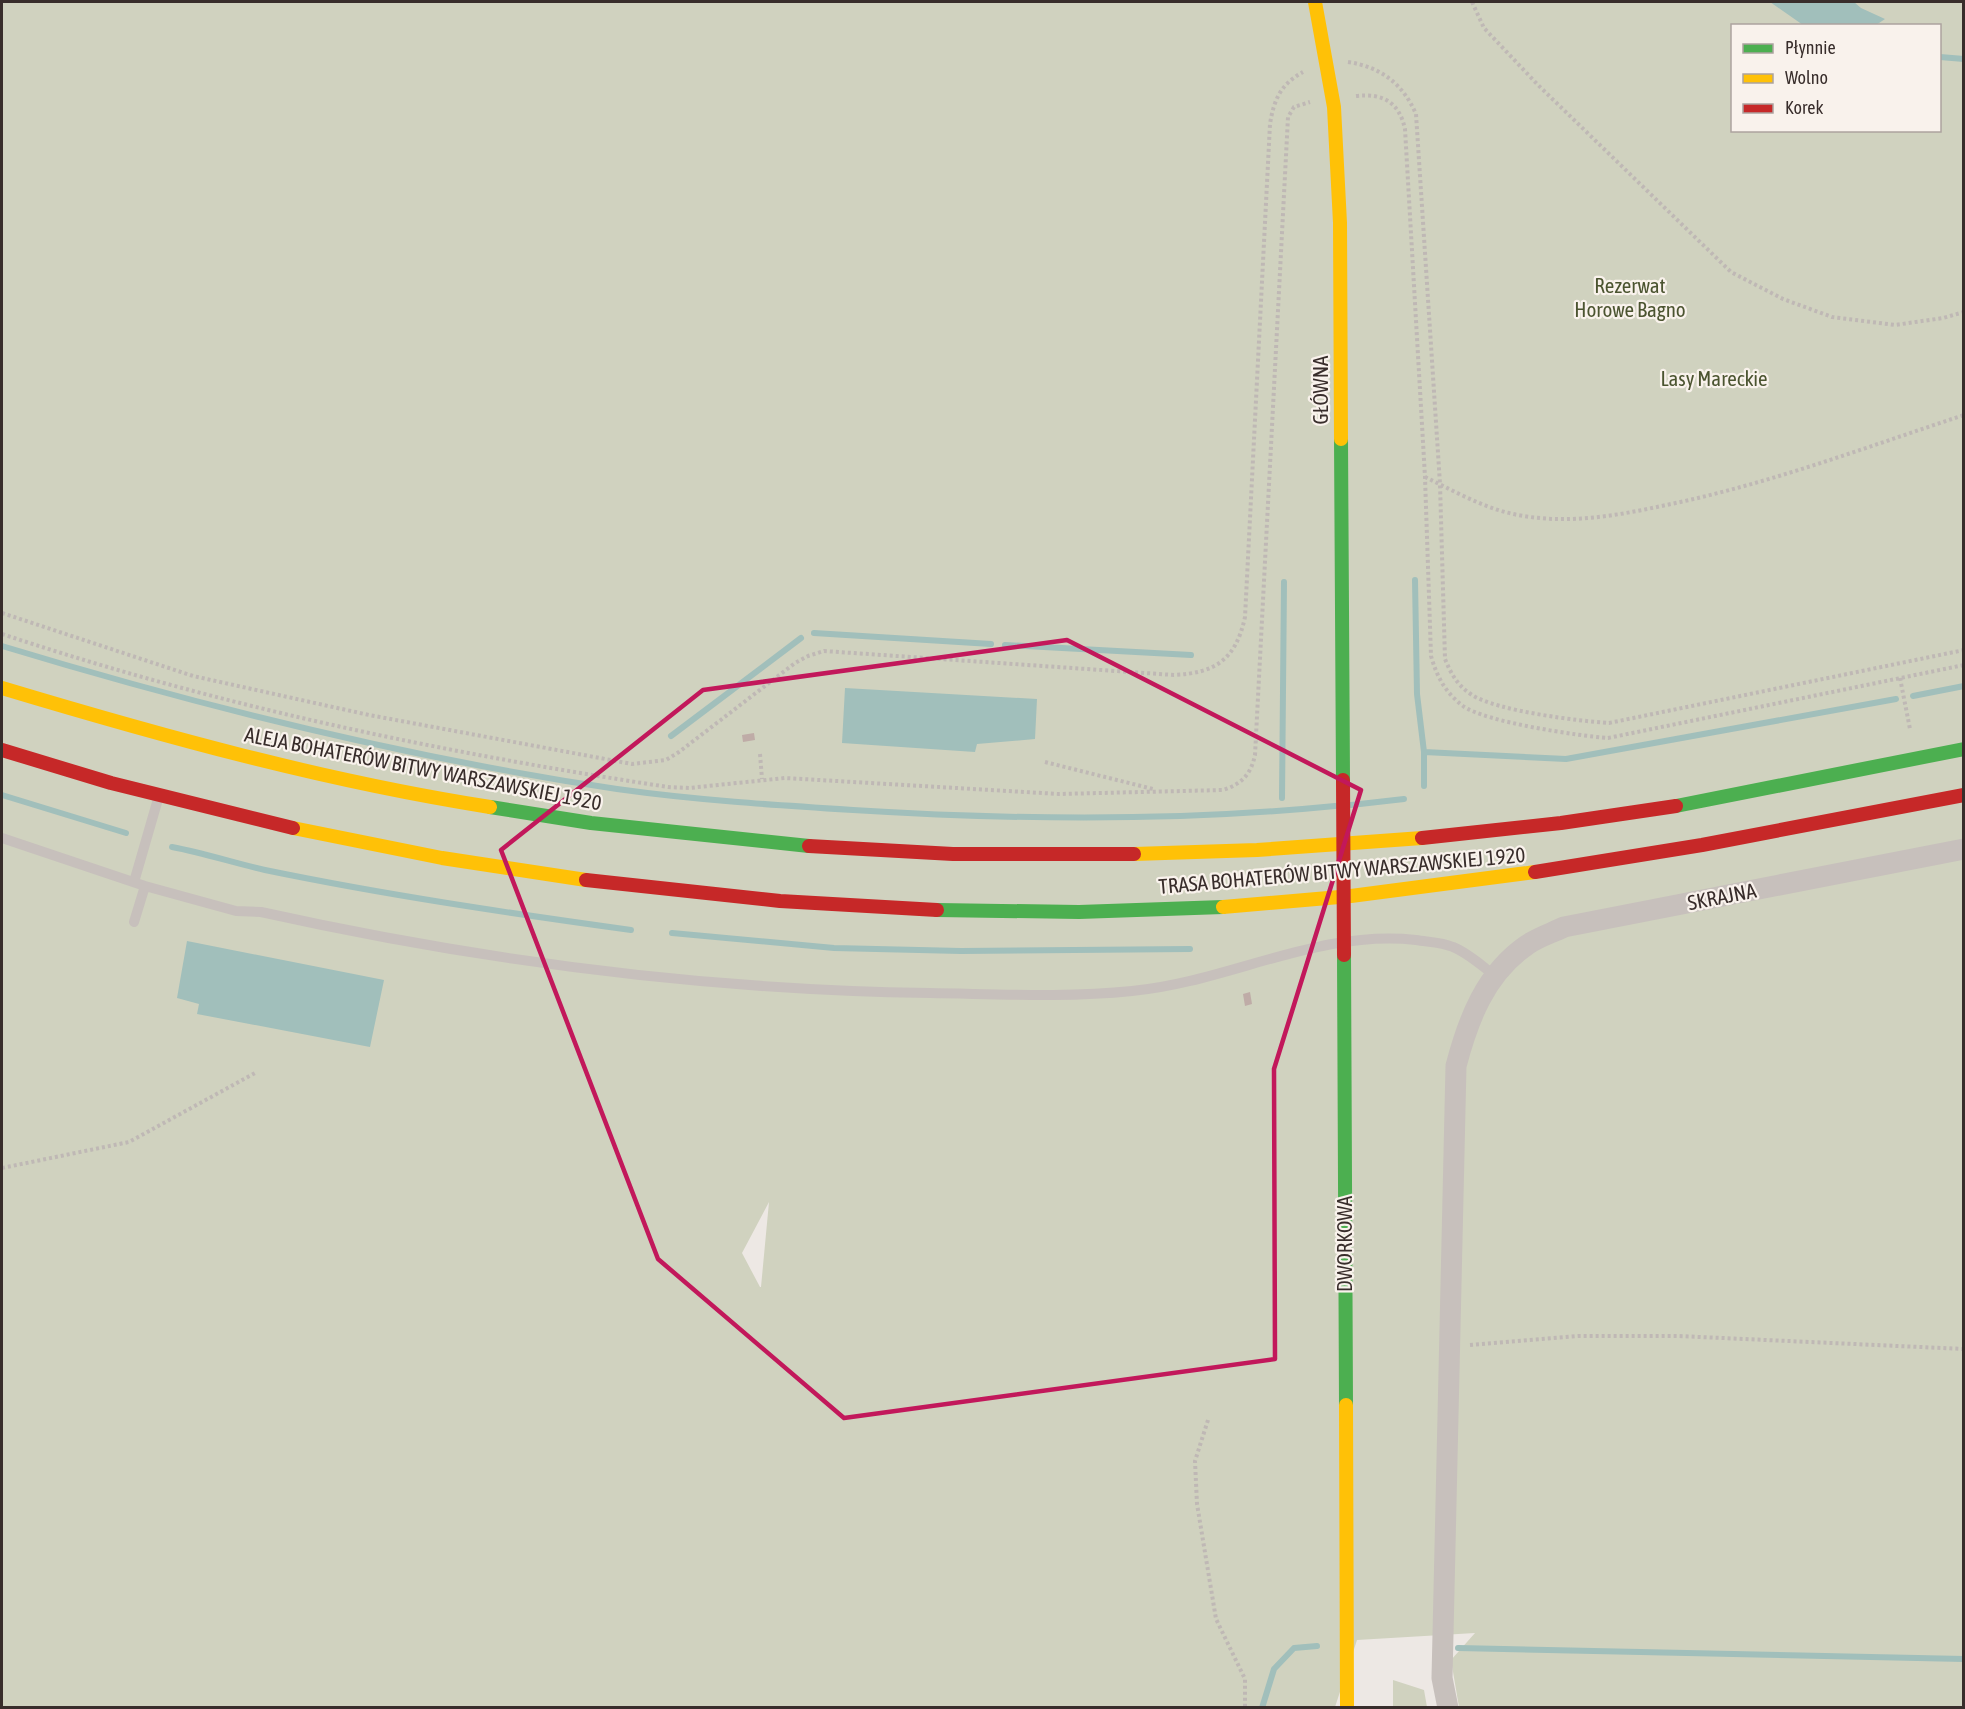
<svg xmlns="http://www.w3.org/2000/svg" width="1965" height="1709" viewBox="0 0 1965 1709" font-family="'Asap Condensed',sans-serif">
  <rect width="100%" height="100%" fill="#ede8e4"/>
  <path fill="#d0d2bf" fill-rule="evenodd" d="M 2,2 L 1963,2 L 1963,1707 L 1459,1707 L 1451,1660 L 1475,1633 L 1357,1640 L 1335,1707 L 2,1707 ZM 1732,26 L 1940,26 L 1940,130 L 1732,130 ZM 769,1202 L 761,1287 L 760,1287 L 742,1253 Z
    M 1393,1680 L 1424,1690 L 1427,1707 L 1393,1707 Z"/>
  <path fill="#a1bfbb" d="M 1770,2 L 1854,2 L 1861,8 L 1885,19 L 1876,25 L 1803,25 Z
    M 845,688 L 1037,699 L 1035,739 L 977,744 L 975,752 L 842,743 Z
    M 187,941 L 384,980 L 370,1047 L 197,1014 L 199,1004 L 177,998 Z"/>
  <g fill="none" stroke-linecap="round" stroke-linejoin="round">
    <path stroke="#a1bfbb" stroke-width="6" d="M 1940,57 L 1964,59
      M 1415,580 L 1417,694 L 1424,752
      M 814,633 L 991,644
      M 1005,645 L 1191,655
      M 2,646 C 203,707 408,758 617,789 C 695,800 774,805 853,810 C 1014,820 1175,822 1335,806
      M 1913,696 L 1964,686
      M 671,736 L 801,638
      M 1424,786 L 1424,752 L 1566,759 L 1896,699
      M 2,795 L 126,833
      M 1282,798 L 1284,582
      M 1351,805 L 1404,799
      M 172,847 C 204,853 234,863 265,870 C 386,895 508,913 631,930
      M 672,933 L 834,948 L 961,951 L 1190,949
      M 1458,1648 L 1964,1659
      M 1262,1708 L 1274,1669 L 1294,1648 L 1317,1646"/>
  </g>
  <path fill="#bfaca7" d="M 754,733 L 755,740 L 743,742 L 742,735 Z
    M 1250,992 L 1252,1004 L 1245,1006 L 1243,994 Z"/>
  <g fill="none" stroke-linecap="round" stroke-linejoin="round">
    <path stroke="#bfb8b5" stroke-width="4" stroke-dasharray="3 3" stroke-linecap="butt" d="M 1472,2 L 1484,28 L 1538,85 L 1731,272 L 1783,299 L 1832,317 L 1895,325 L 1943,318 L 1964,312
      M 1348,62 C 1381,67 1403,84 1416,114 L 1440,484 L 1445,659 C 1451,674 1458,686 1472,695 C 1497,711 1578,721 1609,723 L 1964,650
      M 1356,96 C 1383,93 1399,102 1405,129 L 1425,477 L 1431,656 C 1437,677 1445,692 1463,706 C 1485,722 1579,736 1608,738 L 1964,665
      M 1425,477 C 1454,491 1485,509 1518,515 C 1570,525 1620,515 1671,504 C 1771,483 1867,447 1964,415
      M 2,613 L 193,676 L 369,715 L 632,764 L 666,760 L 679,752 L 795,663 L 808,656 L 824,651 L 1174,675 C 1216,673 1236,659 1245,617 L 1270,124 C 1274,99 1281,84 1303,72
      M 2,634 C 222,707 439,752 668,787 L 689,788 L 785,778 L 1059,794 L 1223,790 C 1242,784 1251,774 1255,755 L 1288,117 L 1294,107 L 1310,102
      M 1900,678 L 1910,729
      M 760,754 L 762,779
      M 1045,762 L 1153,789
      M 2,1168 L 129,1142 L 255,1073
      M 1470,1345 L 1579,1336 L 1678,1336 L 1964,1349
      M 1208,1420 L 1195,1461 L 1197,1504 L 1216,1619 L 1245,1679 L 1245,1708"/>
    <path stroke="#c7c0bc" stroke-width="10" d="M 2,838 L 145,886 L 236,911 L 261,912 C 482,961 704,990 930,993 C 997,994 1065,998 1132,991 C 1228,982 1318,929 1416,940 C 1428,942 1442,942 1453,947 C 1468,953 1481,965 1494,975
      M 134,882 L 158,799
      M 134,922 L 145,886"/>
    <path stroke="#c7c0bc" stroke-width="21" d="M 1448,1708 L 1442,1678 L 1456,1066 C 1468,1020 1485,974 1527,945 C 1538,937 1552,933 1564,927 L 1964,849"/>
    <path stroke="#4caf50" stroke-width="14" d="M 1341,439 L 1343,780
      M 1676,806 L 1964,749
      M 490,807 L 591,823 L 809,846
      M 937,910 L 1079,912 L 1223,907
      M 1344,955 L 1346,1405"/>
    <path stroke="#ffc107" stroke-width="14" d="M 1315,2 L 1334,107 L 1340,223 L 1341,439
      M 2,688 C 162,736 324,781 490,807
      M 293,828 L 442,858 L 586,880
      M 1134,854 L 1257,850 L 1422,838
      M 1223,907 L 1351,896 L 1535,872
      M 1346,1405 L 1347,1708"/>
    <path stroke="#c62828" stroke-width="14" d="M 2,750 L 111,783 L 293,828
      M 1422,838 L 1561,823 L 1676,806
      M 809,846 L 953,854 L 1134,854
      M 1535,872 L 1702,845 L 1964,795
      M 586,880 L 780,901 L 937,910"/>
    <path stroke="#c62828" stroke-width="14" d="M 1343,780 L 1344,955"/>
  </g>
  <path fill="none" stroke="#c2185b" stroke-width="4.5" stroke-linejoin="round" d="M 1067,640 L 1361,790 L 1274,1069 L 1275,1359 L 844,1418 L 658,1259 L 501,850 L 703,690 Z"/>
  <g text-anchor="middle" stroke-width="4.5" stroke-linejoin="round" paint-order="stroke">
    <g font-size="21" fill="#4b5430" stroke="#f9f2ec">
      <text x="1630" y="293">Rezerwat<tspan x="1630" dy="24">Horowe Bagno</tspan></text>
      <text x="1714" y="386">Lasy Mareckie</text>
    </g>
    <g font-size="21" fill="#382d2b" stroke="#f9f2ec">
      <text transform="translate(1321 390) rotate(-90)" y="7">GŁÓWNA</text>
      <text transform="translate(423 769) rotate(11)" y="7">ALEJA BOHATERÓW BITWY WARSZAWSKIEJ 1920</text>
      <text transform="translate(1342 871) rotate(-5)" y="7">TRASA BOHATERÓW BITWY WARSZAWSKIEJ 1920</text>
      <text transform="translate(1722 897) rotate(-11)" y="7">SKRAJNA</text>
      <text transform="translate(1345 1244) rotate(-90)" y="7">DWORKOWA</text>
    </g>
  </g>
  <rect width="1965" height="1709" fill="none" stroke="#382d2b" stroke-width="6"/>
  <rect x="1731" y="24" width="210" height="108" fill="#f9f2ec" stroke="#aca39f" stroke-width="1.5"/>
  <rect x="1743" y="44" width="30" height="9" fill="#4caf50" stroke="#aca39f" stroke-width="1.5"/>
  <text x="1785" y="54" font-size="18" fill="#382d2b">Płynnie</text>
  <rect x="1743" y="74" width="30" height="9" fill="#ffc107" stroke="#aca39f" stroke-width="1.5"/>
  <text x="1785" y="84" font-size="18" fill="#382d2b">Wolno</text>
  <rect x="1743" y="104" width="30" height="9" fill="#c62828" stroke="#aca39f" stroke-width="1.5"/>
  <text x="1785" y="114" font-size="18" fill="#382d2b">Korek</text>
</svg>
